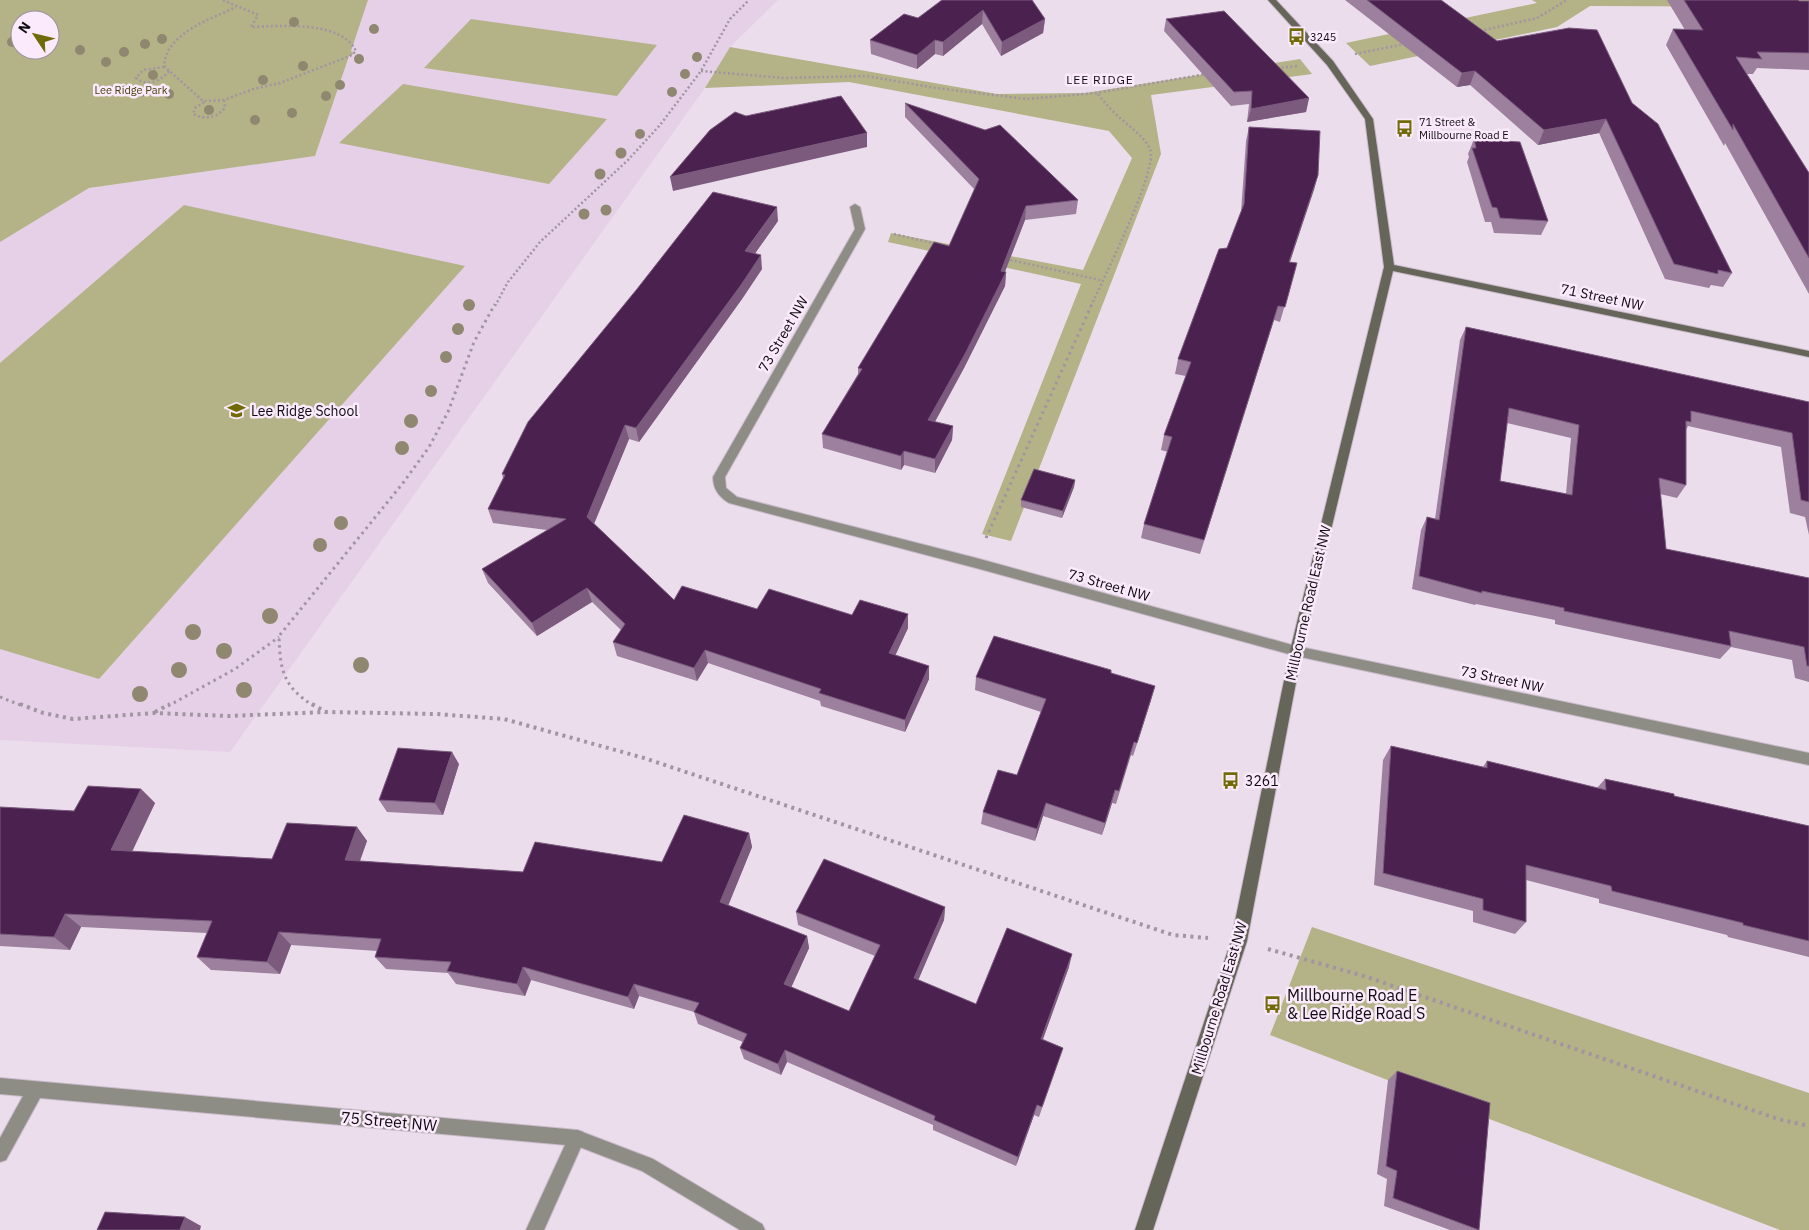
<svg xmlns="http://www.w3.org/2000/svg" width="1809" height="1230" viewBox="0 0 1809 1230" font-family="'IBM Plex Sans',sans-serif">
  <rect width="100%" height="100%" fill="#ecdded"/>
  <path fill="#e5d0e7" d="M 368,0 L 778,0 L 730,47 L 705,88 L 230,752 L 0,740 L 0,242 L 89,188 L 315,156 Z"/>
  <path fill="#b4b287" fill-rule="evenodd" d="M 0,0 L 368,0 L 351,51 L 354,54 L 349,56 L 315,156 L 89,188 L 0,242 ZM 20,20 L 50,20 L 50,50 L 20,50 Z
    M 1532,0 L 1809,0 L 1809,7 L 1590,6 L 1557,27 L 1370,66 L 1346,43 L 1537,3 Z
    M 471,19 L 657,45 L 617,96 L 424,68 Z
    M 730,47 L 997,94 L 1085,93 L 1300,59 L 1312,74 L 1151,95 L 1161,154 L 1011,541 L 982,534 L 1081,284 L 888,242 L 891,233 L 1083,270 L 1132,158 L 1109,131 L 849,82 L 705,88 Z
    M 403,84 L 607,119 L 549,184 L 339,143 Z
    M 184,205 L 465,266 L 99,679 L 0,649 L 0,363 Z
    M 1312,927 L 1809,1093 L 1809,1230 L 1780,1230 L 1270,1035 Z"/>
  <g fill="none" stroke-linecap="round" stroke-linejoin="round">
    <defs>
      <path id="lane" d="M 577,1130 L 583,1132 L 585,1138 L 544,1230 L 526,1230 L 571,1132 Z"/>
      <path id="street" d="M 855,204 L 860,207 L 865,229 L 725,477 L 726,488 L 737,497 L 976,558 L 1296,646 L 1809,753 L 1809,765 L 1296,656 L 976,568 L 729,503 C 719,497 713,489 713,477 L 855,229 L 850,207 Z
        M 0,1078 L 577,1130 L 653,1159 L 762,1224 L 765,1230 L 740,1230 L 642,1171 L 577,1146 L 40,1098 L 6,1160 L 0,1162 L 0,1138 L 23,1096 L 0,1094 Z"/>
      <path id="secondary" d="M 1268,0 L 1276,0 L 1333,61 L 1373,119 L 1394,265 L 1809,351 L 1809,357 L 1393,271 L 1302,651 L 1247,941 L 1153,1230 L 1135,1230 L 1231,941 L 1290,651 L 1384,267 L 1365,119 L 1327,65 Z"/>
    </defs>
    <use href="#lane" stroke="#c9bbca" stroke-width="2"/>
    <use href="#street" stroke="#c9bbca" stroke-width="2"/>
    <use href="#secondary" stroke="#c9bbca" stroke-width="2"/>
    <path stroke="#a195a1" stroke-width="2.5" stroke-dasharray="2 2.5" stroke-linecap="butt" d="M 223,0 L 258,15 L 251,27 C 279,26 341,20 356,51 L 350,56 L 280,83 L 253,89 L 224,100 L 203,101 L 164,66 C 166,33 211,19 236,7
      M 1480,31 L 1537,18 L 1567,0
      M 1355,54 L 1405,44
      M 164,67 L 143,70 L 136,78 C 147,87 161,81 169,71
      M 1277,68 L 1298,66
      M 701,71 L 784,78 L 866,76 L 936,88 L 1027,99 L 1096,93 L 1206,74
      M 204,102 L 195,108 L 193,114 C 205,120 216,118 225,108 L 224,100
      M 894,234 L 936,244
      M 1006,259 L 1100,280
      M 495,306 L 508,282 L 540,242 L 628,160 L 660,125 L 701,71 L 730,19 L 749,0
      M 1091,306 C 1102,281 1159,169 1150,149 C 1142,133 1126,125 1115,113 C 1108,107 1103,100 1097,93"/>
    <path stroke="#a195a1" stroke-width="3" stroke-dasharray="2.5 4" stroke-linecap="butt" d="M 986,538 L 1092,304
      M 0,697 L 23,706
      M 168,706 L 235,669 L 279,637
      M 314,706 C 283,687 280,670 279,636 L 403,483 L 429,447 L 448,412 L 474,342 L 495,304"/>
    <path stroke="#a195a1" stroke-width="4" stroke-dasharray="3 4.5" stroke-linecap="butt" d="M 20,704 L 43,713 L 73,719 L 154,713 L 228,716 L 326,712 L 436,714 L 504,719 L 644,758 L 1173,935 L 1208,938
      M 312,704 L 326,712
      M 155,712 L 170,704
      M 1268,949 L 1364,976 L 1778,1119 L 1809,1126"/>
    <use href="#lane" fill="#8d8d85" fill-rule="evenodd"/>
    <use href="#street" fill="#8d8d85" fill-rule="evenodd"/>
    <use href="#secondary" fill="#656559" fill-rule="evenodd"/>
  </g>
  <g fill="#908770">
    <circle cx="294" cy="22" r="5"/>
    <circle cx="374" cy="29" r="5"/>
    <circle cx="162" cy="39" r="5"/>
    <circle cx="12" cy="42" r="5"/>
    <circle cx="145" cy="44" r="5"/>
    <circle cx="80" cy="50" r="5"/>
    <circle cx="124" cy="52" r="5"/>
    <circle cx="697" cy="57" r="5"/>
    <circle cx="359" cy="59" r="5"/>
    <circle cx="106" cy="62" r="5"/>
    <circle cx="303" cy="66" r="5"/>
    <circle cx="685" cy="74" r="5"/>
    <circle cx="153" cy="75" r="5"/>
    <circle cx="263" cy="80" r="5"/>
    <circle cx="340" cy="85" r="5"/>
    <circle cx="141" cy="92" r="5"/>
    <circle cx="672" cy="92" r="5"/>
    <circle cx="169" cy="94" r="5"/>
    <circle cx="326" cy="96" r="5"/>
    <circle cx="209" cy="110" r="5"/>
    <circle cx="292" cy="113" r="5"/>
    <circle cx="255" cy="120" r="5"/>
    <circle cx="640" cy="134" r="5"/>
    <circle cx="621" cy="153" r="5.5"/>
    <circle cx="600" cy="174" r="5.5"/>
    <circle cx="606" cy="210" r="5.5"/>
    <circle cx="584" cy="214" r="5.5"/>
    <circle cx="469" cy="305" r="6"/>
    <circle cx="458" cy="329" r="6"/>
    <circle cx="446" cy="357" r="6"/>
    <circle cx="431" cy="391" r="6"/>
    <circle cx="411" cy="421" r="7"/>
    <circle cx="402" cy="448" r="7"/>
    <circle cx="341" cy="523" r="7"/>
    <circle cx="320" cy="545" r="7"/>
    <circle cx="270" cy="616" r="8"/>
    <circle cx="193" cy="632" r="8"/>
    <circle cx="224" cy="651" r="8"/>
    <circle cx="361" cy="665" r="8"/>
    <circle cx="179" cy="670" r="8"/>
    <circle cx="244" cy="690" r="8"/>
    <circle cx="140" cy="694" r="8"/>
  </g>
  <path fill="#9c809e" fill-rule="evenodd" d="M 942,0 L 1045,19 L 1043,33 L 1001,56 L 982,24 L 943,56 L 935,54 L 917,69 L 871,54 L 870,40 L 918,18 Z
    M 1345,0 L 1441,0 L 1497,41 L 1632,103 L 1732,273 L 1723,287 L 1711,285 L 1709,288 L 1665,279 L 1599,133 L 1538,145 L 1470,85 L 1457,87 Z
    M 1667,0 L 1798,0 L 1799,1 L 1809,1 L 1809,70 L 1757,68 L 1753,74 L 1747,74 L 1809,173 L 1809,294 L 1725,143 L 1724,146 L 1666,45 L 1673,29 L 1685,30 Z
    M 1166,19 L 1309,98 L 1306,112 L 1247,122 L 1249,104 L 1231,106 L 1164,31 Z
    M 905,103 L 1078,200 L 1076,214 L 1025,220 L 1005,272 L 1006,272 L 1005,286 L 964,368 L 935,422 L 953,426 L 952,440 L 935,473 L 904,465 L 901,470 L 823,448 L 822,434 L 858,374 L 858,368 L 949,246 L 975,190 L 905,117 Z
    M 1249,127 L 1318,175 L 1290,262 L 1297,263 L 1280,322 L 1274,320 L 1200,554 L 1141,538 L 1144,524 L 1168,452 L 1161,450 L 1164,435 L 1186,376 L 1175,374 L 1178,359 L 1227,248 L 1241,212 L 1246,141 Z
    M 1474,139 L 1548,221 L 1541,235 L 1494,233 L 1491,222 L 1485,222 L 1467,162 L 1469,157 L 1468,154 Z
    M 778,221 L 755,253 L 762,269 L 742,299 L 639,442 L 629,439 L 594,524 L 674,600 L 757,609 L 852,615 L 908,614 L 908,628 L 895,655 L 929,666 L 929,679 L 905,732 L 821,706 L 820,701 L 708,663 L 697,681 L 617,656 L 613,642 L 621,630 L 592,602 L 537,636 L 488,583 L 482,569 L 547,530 L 493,523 L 488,509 L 503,478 L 502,474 Z
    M 1466,327 L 1809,402 L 1809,535 L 1805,517 L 1790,513 L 1781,447 L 1688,426 L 1686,430 L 1686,485 L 1677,498 L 1660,494 L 1666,549 L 1809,578 L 1809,682 L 1795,678 L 1792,660 L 1731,647 L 1720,659 L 1555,624 L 1555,620 L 1476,604 L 1475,605 L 1412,589 L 1421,530 L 1427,517 L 1435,519 L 1460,340 ZM 1507,423 L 1571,438 L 1566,494 L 1500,481 Z
    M 1075,480 L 1074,487 L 1062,518 L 1021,507 L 1021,500 Z
    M 1111,673 L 1151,700 L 1133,756 L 1131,755 L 1116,804 L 1112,803 L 1102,835 L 1043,816 L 1035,841 L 981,824 L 983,812 L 1017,775 L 1041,712 L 975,690 L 976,677 Z
    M 1391,746 L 1483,767 L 1487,761 L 1597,788 L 1605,779 L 1674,796 L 1809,826 L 1809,957 L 1728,937 L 1727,935 L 1599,903 L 1599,899 L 1526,880 L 1526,922 L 1515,934 L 1473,922 L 1473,911 L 1374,885 L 1383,760 Z
    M 459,764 L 443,815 L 387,812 L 379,800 Z
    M 141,789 L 155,803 L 132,852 L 272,859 L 357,827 L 367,841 L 360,861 L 523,872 L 662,862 L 749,833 L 752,847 L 728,905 L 807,936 L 809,948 L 791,987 L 849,1011 L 875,956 L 798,925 L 796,912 L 945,907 L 944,920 L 918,980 L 976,1004 L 1069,967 L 1043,1039 L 1063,1048 L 1039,1117 L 1034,1115 L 1016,1166 L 933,1130 L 933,1125 L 787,1062 L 781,1075 L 744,1059 L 740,1048 L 743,1042 L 698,1024 L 694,1012 L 639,996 L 634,1009 L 531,980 L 525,996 L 456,984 L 448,973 L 386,969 L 375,957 L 377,951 L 291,945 L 280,974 L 211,970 L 197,957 L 207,933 L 81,927 L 70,950 L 0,946 L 0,807 L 74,811 Z
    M 1397,1071 L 1479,1230 L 1450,1230 L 1384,1206 L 1387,1179 L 1377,1174 L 1388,1080 Z"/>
  <path fill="#7b5a7e" d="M 983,10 L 982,24 L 943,56 L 943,42 Z
    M 1045,19 L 1043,33 L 1001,56 L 1002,42 Z
    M 935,40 L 935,54 L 917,69 L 917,55 Z
    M 1475,71 L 1470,85 L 1457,87 L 1462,73 Z
    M 1309,98 L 1306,112 L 1247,122 L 1251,109 Z
    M 1606,119 L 1599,133 L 1538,145 L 1544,130 Z
    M 867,133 L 867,147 L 673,191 L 670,177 Z
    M 1318,175 L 1314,190 L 1285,276 L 1289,262 Z
    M 1026,206 L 1025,220 L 1002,279 L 1006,272 L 1005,286 L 964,368 L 928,434 L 928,420 L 1001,271 Z
    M 777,207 L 778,221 L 747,265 L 745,251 Z
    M 761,255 L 762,269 L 742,299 L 639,442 L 636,428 Z
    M 625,425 L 629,439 L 591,531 L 587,517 Z
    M 953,426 L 952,440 L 935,473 L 935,459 Z
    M 904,451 L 904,465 L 901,470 L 901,456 Z
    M 1075,480 L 1074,487 L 1062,518 L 1063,511 Z
    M 587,588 L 592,602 L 537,636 L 532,623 Z
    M 908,614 L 908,628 L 890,667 L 889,653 Z
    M 705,650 L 708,663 L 697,681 L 694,668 Z
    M 929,666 L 929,679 L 905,732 L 905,720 Z
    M 1155,686 L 1151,700 L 1133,756 L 1137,743 Z
    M 452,752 L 459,764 L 443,815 L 435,803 Z
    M 141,789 L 155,803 L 126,864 L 111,850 Z
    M 1115,790 L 1112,803 L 1102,835 L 1105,823 Z
    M 1046,803 L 1043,816 L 1035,841 L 1037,829 Z
    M 357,827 L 367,841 L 355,874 L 345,860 Z
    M 749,833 L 752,847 L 724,916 L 720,902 Z
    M 945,907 L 944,920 L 914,990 L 914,978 Z
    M 65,914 L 81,927 L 70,950 L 54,937 Z
    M 279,932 L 291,945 L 280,974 L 267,962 Z
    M 807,936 L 809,948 L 787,997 L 784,984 Z
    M 1072,954 L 1069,967 L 1039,1050 L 1041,1039 Z
    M 523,967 L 531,980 L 525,996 L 517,984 Z
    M 634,984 L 639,996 L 634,1009 L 628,997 Z
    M 785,1050 L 787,1062 L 781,1075 L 778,1064 Z
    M 1037,1105 L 1034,1115 L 1016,1166 L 1018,1157 Z
    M 185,1217 L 201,1226 L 200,1230 L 180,1230 Z"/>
  <path fill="#4b224f" stroke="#7b5a7e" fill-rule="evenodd" d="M 942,0 L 1032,0 L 1045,19 L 1002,42 L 983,10 L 943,42 L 935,40 L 917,55 L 870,40 L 904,14 L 918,18 Z
    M 1367,0 L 1441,0 L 1497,41 L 1569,28 L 1597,30 L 1632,103 L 1658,124 L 1732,273 L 1718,270 L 1718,274 L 1674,264 L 1606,119 L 1544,130 L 1475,71 L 1462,73 Z
    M 1684,0 L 1798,0 L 1799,1 L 1809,1 L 1809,53 L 1757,52 L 1762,59 L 1736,57 L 1809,173 L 1809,258 L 1733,124 L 1733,130 L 1673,29 L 1703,30 Z
    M 1224,11 L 1309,98 L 1251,109 L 1252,91 L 1234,92 L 1166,19 Z
    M 841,96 L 867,133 L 670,177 L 710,130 L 735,112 L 746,116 Z
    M 905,103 L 985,130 L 1000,125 L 1078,200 L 1026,206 L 1001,271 L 1006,272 L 965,354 L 928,420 L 953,426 L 935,459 L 904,451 L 901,456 L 822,434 L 862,369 L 858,368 L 934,242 L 949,246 L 979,179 Z
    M 1249,127 L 1320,131 L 1318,175 L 1289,262 L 1297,263 L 1285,307 L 1278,306 L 1204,540 L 1144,524 L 1172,437 L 1164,435 L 1191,362 L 1178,359 L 1219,249 L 1227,248 L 1244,204 Z
    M 1474,139 L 1520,142 L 1548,221 L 1500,218 L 1497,208 L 1492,207 L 1472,148 L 1476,148 Z
    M 713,192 L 777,207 L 745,251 L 761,255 L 741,285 L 636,428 L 625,425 L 587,517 L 674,600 L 682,586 L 757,609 L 769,589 L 852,615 L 860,600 L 908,614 L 889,653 L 929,666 L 905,720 L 819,693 L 821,689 L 705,650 L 694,668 L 613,642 L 625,624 L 587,588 L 532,623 L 482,569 L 566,519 L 488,509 L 505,475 L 502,474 L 528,422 L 637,289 Z
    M 1466,327 L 1809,402 L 1809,502 L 1801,500 L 1792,433 L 1691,411 L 1691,422 L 1686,421 L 1686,485 L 1659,478 L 1666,549 L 1809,578 L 1809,666 L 1807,666 L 1804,647 L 1729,631 L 1731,646 L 1564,611 L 1564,608 L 1482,591 L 1482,593 L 1419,576 L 1427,517 L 1439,520 ZM 1509,408 L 1579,425 L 1572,495 L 1500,481 Z
    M 1034,469 L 1075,480 L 1063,511 L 1021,500 Z
    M 994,636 L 1111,670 L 1111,673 L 1155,686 L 1137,743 L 1134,742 L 1119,791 L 1115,790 L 1105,823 L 1046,803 L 1037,829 L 983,812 L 998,770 L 1017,775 L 1046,699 L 976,677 Z
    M 1391,746 L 1487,768 L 1487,761 L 1606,790 L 1605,779 L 1674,794 L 1674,796 L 1809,826 L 1809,941 L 1743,925 L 1743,923 L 1612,891 L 1611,886 L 1526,865 L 1526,922 L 1483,910 L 1483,899 L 1383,873 Z
    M 398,748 L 452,752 L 435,803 L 379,800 Z
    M 88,786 L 141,789 L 111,850 L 272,859 L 287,823 L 357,827 L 345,860 L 523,872 L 535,842 L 662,862 L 684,815 L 749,833 L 720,902 L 807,936 L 784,984 L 849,1011 L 880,945 L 796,912 L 824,859 L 945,907 L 914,978 L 976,1004 L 1007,928 L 1072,954 L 1041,1039 L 1063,1048 L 1042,1107 L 1037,1105 L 1018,1157 L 934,1120 L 935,1116 L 785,1050 L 778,1064 L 740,1048 L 747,1034 L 694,1012 L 699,1003 L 634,984 L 628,997 L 523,967 L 517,984 L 447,971 L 451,962 L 375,957 L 381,939 L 279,932 L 267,962 L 197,957 L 212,921 L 65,914 L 54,937 L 0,934 L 0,807 L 74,811 Z
    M 1397,1071 L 1490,1103 L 1479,1230 L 1393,1198 L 1397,1171 L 1386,1166 Z
    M 105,1212 L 185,1217 L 180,1230 L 97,1230 Z"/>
  <defs>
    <symbol id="bus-bare" viewBox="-9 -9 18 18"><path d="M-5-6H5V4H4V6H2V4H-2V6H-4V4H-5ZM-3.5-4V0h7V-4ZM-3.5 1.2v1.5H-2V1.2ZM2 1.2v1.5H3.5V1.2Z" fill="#706b06" stroke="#faeafb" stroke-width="2.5" paint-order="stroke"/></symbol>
    <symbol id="school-bare" viewBox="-9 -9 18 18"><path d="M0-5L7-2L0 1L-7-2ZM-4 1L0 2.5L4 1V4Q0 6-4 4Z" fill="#706b06" stroke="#faeafb" stroke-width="2.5" paint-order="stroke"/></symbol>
  </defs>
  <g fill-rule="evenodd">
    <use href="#bus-bare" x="1284" y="24" width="25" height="25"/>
    <use href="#bus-bare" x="1392" y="116" width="25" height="25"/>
    <use href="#school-bare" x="224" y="398" width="25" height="25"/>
    <use href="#bus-bare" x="1218" y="768" width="25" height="25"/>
    <use href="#bus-bare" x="1260" y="992" width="25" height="25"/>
  </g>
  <g text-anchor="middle" stroke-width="5" stroke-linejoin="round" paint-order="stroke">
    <g font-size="11" fill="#100b10" stroke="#faeafb" text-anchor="start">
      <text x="1310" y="41">3245</text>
      <text x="1419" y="126">71 Street &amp;<tspan x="1419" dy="13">Millbourne Road E</tspan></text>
    </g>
    <g font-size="11" fill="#44410a" stroke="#faeafb">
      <text x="131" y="94">Lee Ridge Park</text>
    </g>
    <g font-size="12" letter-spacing="1" fill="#100b10" stroke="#faeafb">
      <text x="1100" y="84">LEE RIDGE</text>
    </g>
    <g font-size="14" fill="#100b10" stroke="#faeafb">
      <text transform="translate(1602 297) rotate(12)" y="5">71 Street NW</text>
      <text transform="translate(783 334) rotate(-60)" y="5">73 Street NW</text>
      <text transform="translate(1109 585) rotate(16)" y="5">73 Street NW</text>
      <text transform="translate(1308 603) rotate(-77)" y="5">Millbourne Road East NW</text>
      <text transform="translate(1502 679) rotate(12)" y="5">73 Street NW</text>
      <text transform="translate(1219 998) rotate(-73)" y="5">Millbourne Road East NW</text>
    </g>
    <g font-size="14" fill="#100b10" stroke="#faeafb" text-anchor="start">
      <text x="251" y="416">Lee Ridge School</text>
      <text x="1245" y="786">3261</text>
    </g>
    <g font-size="16" fill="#100b10" stroke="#faeafb" text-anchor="start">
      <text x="1287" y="1001">Millbourne Road E<tspan x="1287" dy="18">&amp; Lee Ridge Road S</tspan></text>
    </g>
    <g font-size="16" fill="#100b10" stroke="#faeafb">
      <text transform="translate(389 1121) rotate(5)" y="6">75 Street NW</text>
    </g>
  </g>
  <g transform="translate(35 35) rotate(305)"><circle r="24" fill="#faeafb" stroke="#9c919d"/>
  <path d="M0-4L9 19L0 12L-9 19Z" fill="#706b06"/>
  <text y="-8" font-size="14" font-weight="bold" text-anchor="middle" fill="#100b10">N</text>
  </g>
</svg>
